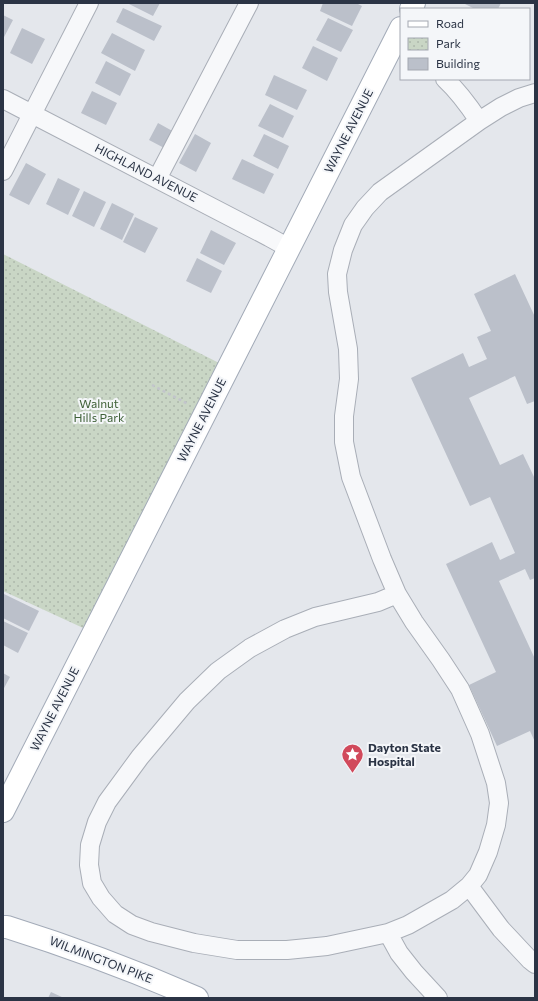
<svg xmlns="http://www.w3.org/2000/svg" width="538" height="1001" viewBox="0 0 538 1001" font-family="Commissioner,sans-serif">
  <defs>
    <pattern id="park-dots" width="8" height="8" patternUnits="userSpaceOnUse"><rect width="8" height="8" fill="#c9d6c5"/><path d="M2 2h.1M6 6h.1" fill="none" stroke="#adb8ab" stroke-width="1.8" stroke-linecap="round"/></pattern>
  </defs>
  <rect width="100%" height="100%" fill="#e4e7ec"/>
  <path fill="url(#park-dots)" d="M 3,254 L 229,368 L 94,633 L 3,591 Z"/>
  <path fill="#bbc0ca" d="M 127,3 L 160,3 L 153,16 Z
    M 323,3 L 356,3 L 362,6 L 352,26 L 320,11 Z
    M 463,3 L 501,3 L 498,9 L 475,9 Z
    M 123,8 L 162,26 L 154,41 L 116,22 Z
    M 3,15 L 13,20 L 3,39 Z
    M 328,18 L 353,30 L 341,52 L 316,40 Z
    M 22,28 L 45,39 L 32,64 L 10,53 Z
    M 112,33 L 145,50 L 135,71 L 101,53 Z
    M 313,46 L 338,58 L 327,81 L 302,68 Z
    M 106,61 L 131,74 L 120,96 L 95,83 Z
    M 274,75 L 307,90 L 297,110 L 265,95 Z
    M 92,91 L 117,103 L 106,125 L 81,113 Z
    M 270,104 L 294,116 L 283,138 L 258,126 Z
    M 158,123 L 176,133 L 168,150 L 149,140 Z
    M 195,134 L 211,143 L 196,172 L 179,163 Z
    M 264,134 L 289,146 L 278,169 L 253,156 Z
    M 242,159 L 274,174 L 264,194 L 232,179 Z
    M 26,163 L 46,174 L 29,205 L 9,195 Z
    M 58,178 L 80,189 L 68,215 L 46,204 Z
    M 84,191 L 106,202 L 94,227 L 72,216 Z
    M 112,203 L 134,214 L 122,240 L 100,229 Z
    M 135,217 L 158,228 L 145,253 L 123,242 Z
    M 211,230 L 236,243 L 224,265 L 200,253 Z
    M 197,258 L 222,271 L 211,293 L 186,281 Z
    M 515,274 L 535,317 L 535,401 L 527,404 L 515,376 L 469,398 L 500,465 L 523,454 L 535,479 L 535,578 L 530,580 L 525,569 L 499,581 L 535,659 L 535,742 L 530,731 L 497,746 L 469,685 L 496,672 L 446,564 L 492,542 L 500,560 L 515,553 L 490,497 L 470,506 L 411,378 L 463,353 L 469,367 L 487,359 L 477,337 L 491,331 L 474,294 Z
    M 4,594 L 39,611 L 29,631 L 3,618 L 3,597 Z
    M 3,621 L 28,633 L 18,653 L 3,645 Z
    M 3,673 L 10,677 L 3,690 Z
    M 51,992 L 64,998 L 48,998 Z"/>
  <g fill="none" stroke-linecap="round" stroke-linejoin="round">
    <defs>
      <path id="minor" d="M 445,79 C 458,91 469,106 479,121
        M 3,99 L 269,237 L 289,248
        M 3,171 L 89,3
        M 157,179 L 249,3
        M 397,594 L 378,602 L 315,617 L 285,629 L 250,648 L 218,671 L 187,701 L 140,757 L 107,802 L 97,822 L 90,845 L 89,865 L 92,883 L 101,898 L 115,914 L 132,925 L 151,932 L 194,943 L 237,950 L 287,950 L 327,946 L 388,933 L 408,925 L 452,900 L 469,886 L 478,875 L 488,852 L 496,825 L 499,803 L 496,783 L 480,734 L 460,689 L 441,660 L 414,622 L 397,594 L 382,559 L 351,477 L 344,442 L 344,416 L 349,379 L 348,349 L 338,292 L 337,274 L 343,250 L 353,225 L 365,208 L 380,192 L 479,121 L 501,107 L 519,98 L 535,93
        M 469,886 L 501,929 L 530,960 L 535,964
        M 388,933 L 399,953 L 414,972 L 438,998"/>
      <path id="major" d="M 411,9 L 414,3
        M 3,811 L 401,28
        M 3,927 L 7,927 C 71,947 135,971 197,998"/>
    </defs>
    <use href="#minor" stroke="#a9aeb7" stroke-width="20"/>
    <use href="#major" stroke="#a3abb8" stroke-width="24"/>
    <path stroke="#c2c5cb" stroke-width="2.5" stroke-dasharray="3 3" stroke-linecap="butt" d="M 152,385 L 188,404"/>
    <use href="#minor" stroke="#f7f8fa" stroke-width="18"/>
    <use href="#major" stroke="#fff" stroke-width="22"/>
  </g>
  <defs>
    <symbol id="sight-pin" viewBox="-11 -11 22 30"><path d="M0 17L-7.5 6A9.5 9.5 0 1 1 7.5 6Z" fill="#d1495b" stroke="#f4f6f9"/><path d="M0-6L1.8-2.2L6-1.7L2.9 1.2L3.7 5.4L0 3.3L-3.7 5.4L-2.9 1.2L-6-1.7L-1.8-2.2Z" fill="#fff"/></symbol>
  </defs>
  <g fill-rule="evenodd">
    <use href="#sight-pin" x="340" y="742" width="25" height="34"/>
  </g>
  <g text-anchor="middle" stroke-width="4" stroke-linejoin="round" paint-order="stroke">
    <g font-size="12" fill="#2b3445" stroke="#f4f6f9">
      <text transform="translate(349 131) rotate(-63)" y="4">WAYNE AVENUE</text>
      <text transform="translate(146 173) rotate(27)" y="4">HIGHLAND AVENUE</text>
      <text transform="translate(202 420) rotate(-63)" y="4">WAYNE AVENUE</text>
      <text transform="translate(55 709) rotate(-63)" y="4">WAYNE AVENUE</text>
      <text transform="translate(101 960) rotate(21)" y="4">WILMINGTON PIKE</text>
    </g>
    <g font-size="12" fill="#3f6138" stroke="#f4f6f9">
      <text x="99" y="408">Walnut<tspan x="99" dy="14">Hills Park</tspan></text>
    </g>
    <g font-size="12" font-weight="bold" fill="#2b3445" stroke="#f4f6f9" text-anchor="start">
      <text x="368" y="752">Dayton State<tspan x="368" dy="14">Hospital</tspan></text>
    </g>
  </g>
  <rect width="538" height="1001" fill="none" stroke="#2b3445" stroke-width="8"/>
  <rect x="400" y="8" width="130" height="72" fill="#f4f6f9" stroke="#a4a8b1"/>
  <rect x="408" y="21" width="20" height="6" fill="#ffffff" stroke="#a4a8b1"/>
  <text x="436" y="28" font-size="12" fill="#2b3445">Road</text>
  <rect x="408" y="38" width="20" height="12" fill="url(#park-dots)" stroke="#a4a8b1"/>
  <text x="436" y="48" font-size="12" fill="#2b3445">Park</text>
  <rect x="408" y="58" width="20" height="12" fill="#bbc0ca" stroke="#a4a8b1"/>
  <text x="436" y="68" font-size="12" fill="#2b3445">Building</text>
</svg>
